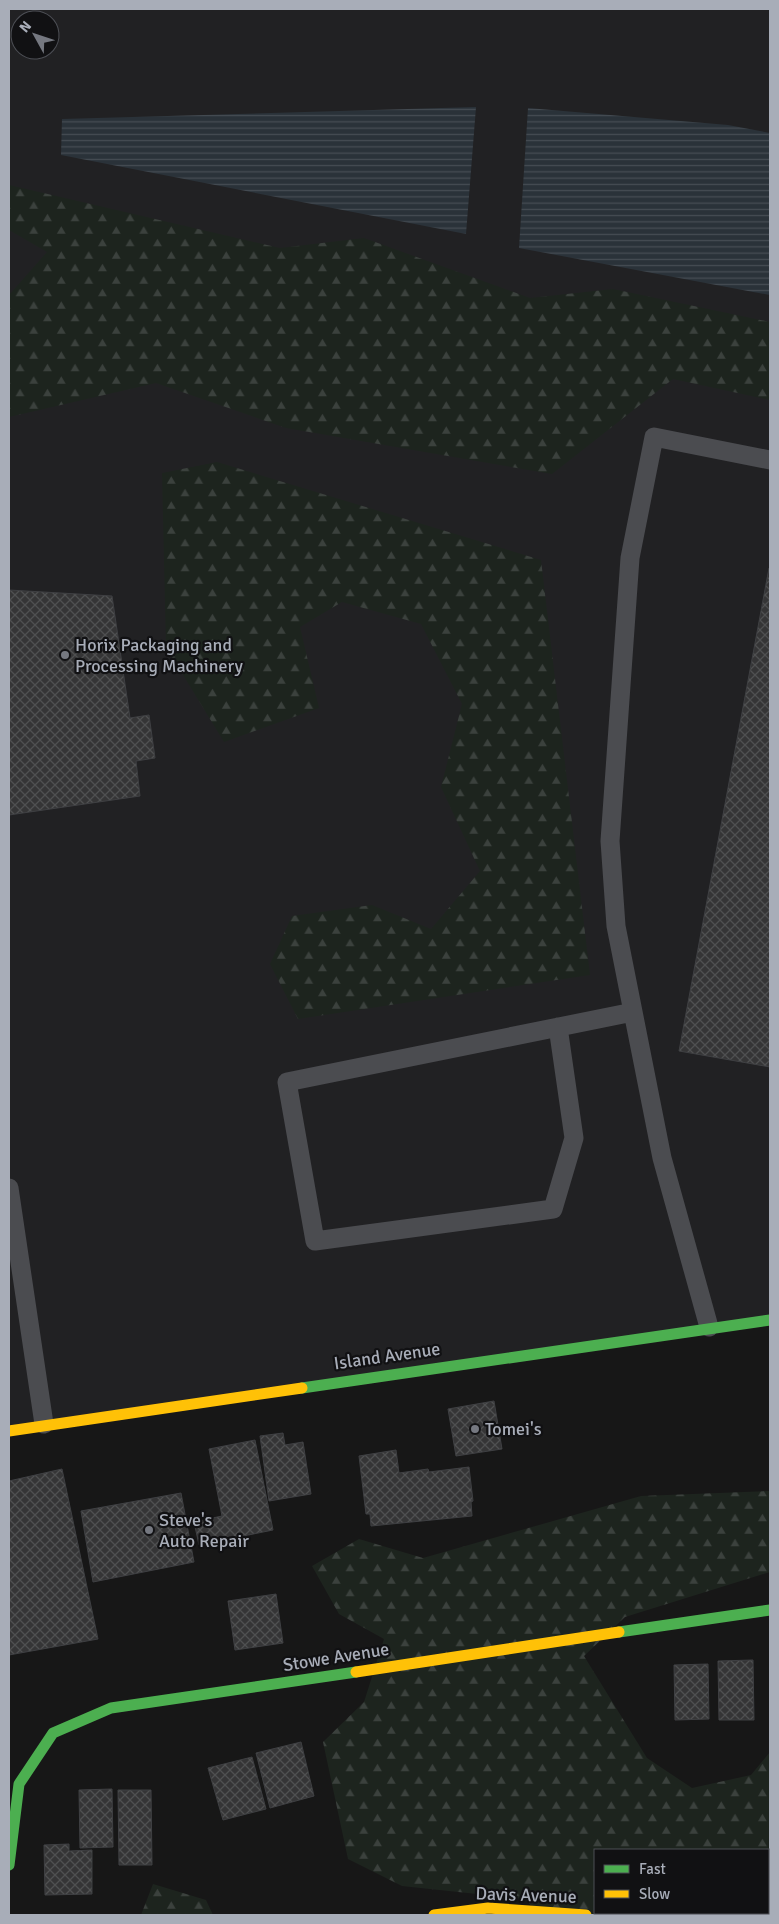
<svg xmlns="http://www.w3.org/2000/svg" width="779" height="1924" viewBox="0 0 779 1924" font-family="Signika,sans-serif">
  <defs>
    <pattern id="forest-firs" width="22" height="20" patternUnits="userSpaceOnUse" patternTransform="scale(1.25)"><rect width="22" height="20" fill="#1d241e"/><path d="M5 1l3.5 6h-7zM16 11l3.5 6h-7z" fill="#3b413d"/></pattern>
    <pattern id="water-rules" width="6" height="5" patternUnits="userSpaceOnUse" patternTransform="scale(1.25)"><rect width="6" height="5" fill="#2a3239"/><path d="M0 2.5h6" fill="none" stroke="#464d54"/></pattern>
    <pattern id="building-cross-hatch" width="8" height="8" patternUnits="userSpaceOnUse" patternTransform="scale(1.25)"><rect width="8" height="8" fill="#353536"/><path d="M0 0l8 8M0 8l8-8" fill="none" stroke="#4f5051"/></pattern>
  </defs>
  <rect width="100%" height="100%" fill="#171717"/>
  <path fill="#212123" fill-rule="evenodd" d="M 9,9 L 770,9 L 770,1320 L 9,1431 ZM 20,20 L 50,20 L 50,50 L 20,50 Z"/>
  <path fill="url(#forest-firs)" fill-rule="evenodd" d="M 9,185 L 280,248 L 364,238 L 530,298 L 613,289 L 770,322 L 770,400 L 673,379 L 552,474 L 286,428 L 156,383 L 9,417 L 9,295 L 47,252 L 9,230 Z
    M 217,462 L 541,560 L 590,975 L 298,1019 L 270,964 L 292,916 L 372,905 L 431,929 L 480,871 L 441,787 L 462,704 L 421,624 L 342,602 L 300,627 L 319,708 L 224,742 L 166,647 L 162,473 Z
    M 770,1491 L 770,1572 L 625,1617 L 584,1656 L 647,1758 L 692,1788 L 751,1775 L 770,1752 L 770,1915 L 543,1915 L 524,1899 L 402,1886 L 348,1859 L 323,1742 L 364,1702 L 384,1639 L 339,1614 L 312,1566 L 359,1539 L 423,1558 L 641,1496 ZM 595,1850 L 768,1850 L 768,1913 L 595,1913 Z
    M 153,1884 L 206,1900 L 213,1915 L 141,1915 Z"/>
  <path fill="url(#water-rules)" d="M 476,107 L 466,234 L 61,155 L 62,119 Z
    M 528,108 L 728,125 L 770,133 L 770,295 L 519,248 Z"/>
  <path fill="url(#building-cross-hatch)" stroke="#3f4043" d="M 769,568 L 770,568 L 770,1067 L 679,1051 Z
    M 9,590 L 112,596 L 130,718 L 149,715 L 155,758 L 136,761 L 140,796 L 9,815 Z
    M 494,1401 L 502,1449 L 456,1456 L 448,1409 Z
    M 283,1433 L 285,1445 L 303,1442 L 311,1494 L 269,1501 L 260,1436 Z
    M 255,1440 L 273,1530 L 199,1545 L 194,1522 L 222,1516 L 209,1449 Z
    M 396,1450 L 399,1473 L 428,1469 L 429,1472 L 469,1467 L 473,1501 L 471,1502 L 472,1516 L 371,1526 L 370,1514 L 366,1514 L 359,1456 Z
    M 62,1469 L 98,1639 L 9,1655 L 9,1481 Z
    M 181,1493 L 194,1562 L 93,1582 L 81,1511 Z
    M 276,1594 L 283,1643 L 235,1650 L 228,1601 Z
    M 753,1660 L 754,1720 L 719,1720 L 718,1661 Z
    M 708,1664 L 709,1719 L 675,1720 L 674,1665 Z
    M 301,1742 L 314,1796 L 270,1808 L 256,1753 Z
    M 252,1757 L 266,1809 L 223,1820 L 208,1768 Z
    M 112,1789 L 113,1847 L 80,1848 L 79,1790 Z
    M 118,1790 L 151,1790 L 152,1865 L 119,1865 Z
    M 69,1844 L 69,1851 L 92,1850 L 92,1894 L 45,1895 L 44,1845 Z"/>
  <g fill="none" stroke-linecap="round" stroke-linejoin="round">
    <path stroke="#4b4c50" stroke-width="19" d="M 558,1027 L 574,1138 L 553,1209 L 315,1241 L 287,1082 L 633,1012
      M 9,1188 L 44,1424
      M 709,1327 L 662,1158 L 616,926 L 610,841 L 630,558 L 654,437 L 770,460"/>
    <path stroke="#4caf50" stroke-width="11" d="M 302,1388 L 770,1320
      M 619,1632 L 770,1610
      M 9,1865 L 19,1784 L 53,1733 L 111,1708 L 356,1672"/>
    <path stroke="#ffc107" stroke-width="11" d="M 9,1431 L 302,1388
      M 356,1672 L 619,1632
      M 434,1915 L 488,1908 L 586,1915"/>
  </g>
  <g fill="#757880" stroke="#111113" stroke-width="2">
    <circle cx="65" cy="655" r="5"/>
    <circle cx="475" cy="1429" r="5"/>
    <circle cx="149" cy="1530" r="5"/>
  </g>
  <g text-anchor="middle" stroke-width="4.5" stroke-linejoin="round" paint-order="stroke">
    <g font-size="18" fill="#a8adb8" stroke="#111113" text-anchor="start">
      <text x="75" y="651">Horix Packaging and<tspan x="75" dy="21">Processing Machinery</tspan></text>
      <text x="485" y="1435">Tomei's</text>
      <text x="159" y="1526">Steve's<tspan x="159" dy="21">Auto Repair</tspan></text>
    </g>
    <g font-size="18" fill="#a8adb8" stroke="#111113">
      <text transform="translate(387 1356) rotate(-8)" y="6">Island Avenue</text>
      <text transform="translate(336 1657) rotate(-9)" y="6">Stowe Avenue</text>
      <text transform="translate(526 1895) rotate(2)" y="6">Davis Avenue</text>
    </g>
  </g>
  <rect width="779" height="1924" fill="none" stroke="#a8adb8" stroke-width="20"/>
  <rect x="594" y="1849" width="175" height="65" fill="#111113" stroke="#4d4f55"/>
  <rect x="604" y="1865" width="25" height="8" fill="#4caf50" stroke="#4d4f55"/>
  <text x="639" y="1874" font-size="15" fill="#a8adb8">Fast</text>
  <rect x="604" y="1890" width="25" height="8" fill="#ffc107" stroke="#4d4f55"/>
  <text x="639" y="1899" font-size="15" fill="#a8adb8">Slow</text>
  <g transform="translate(35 35) rotate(310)"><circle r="24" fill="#111113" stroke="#4d4f55"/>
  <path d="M0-4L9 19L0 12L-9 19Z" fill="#757880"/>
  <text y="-8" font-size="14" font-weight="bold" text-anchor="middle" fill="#a8adb8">N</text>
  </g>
</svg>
